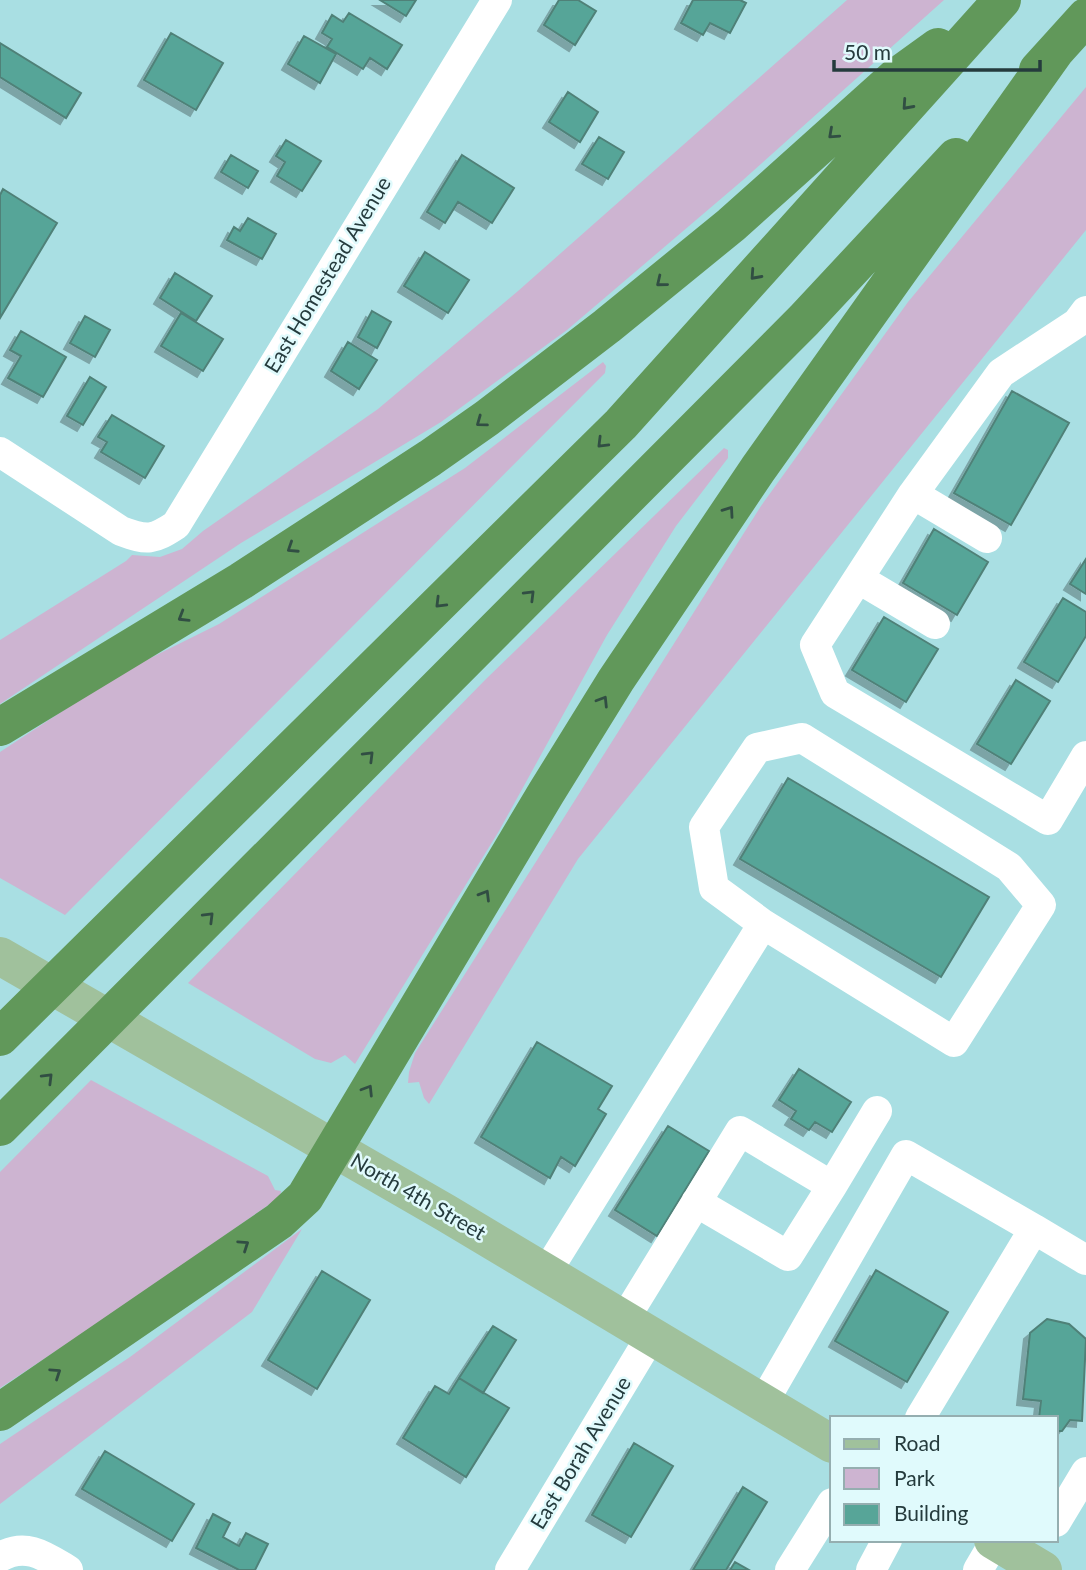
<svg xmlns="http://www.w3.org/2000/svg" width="1086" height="1570" viewBox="0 0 1086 1570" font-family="Lato,sans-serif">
  <defs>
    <filter id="shadow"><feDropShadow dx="-6" dy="6" stdDeviation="0" flood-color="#0004"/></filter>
  </defs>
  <rect width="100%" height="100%" fill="#a9dfe3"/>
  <path fill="#cdb4d1" d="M 847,0 L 944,0 L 743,180 L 567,330 L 441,422 L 241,543 L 0,704 L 0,640 L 126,561 L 132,555 L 160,557 L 182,549 L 203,531 L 378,409 L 518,291 Z
    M 1086,87 L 1086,230 L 578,859 L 429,1104 L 424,1098 L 419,1082 L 408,1083 L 409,1072 L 415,1053 L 761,506 L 908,302 Z
    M 603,362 L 606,366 L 605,373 L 65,915 L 0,878 L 0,752 L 122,672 L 219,624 L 465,468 Z
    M 724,448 L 728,450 L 728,458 L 676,526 L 607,635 L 499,831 L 355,1064 L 345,1055 L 331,1063 L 315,1059 L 188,983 L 486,679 Z
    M 91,1080 L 268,1176 L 275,1190 L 281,1191 L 280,1197 L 109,1316 L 0,1388 L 0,1172 Z
    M 302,1229 L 252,1312 L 0,1504 L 0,1444 L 130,1357 Z"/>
  <path fill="#57a598" stroke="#508178" stroke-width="2" filter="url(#shadow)" d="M 380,0 L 416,0 L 406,16 Z
    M 559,0 L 578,0 L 596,11 L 575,45 L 544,25 Z
    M 693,0 L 740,0 L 746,3 L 730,33 L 710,23 L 703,35 L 681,23 Z
    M 349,13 L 402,45 L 387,69 L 370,58 L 363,69 L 327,47 L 332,39 L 322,33 L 332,15 L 343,22 Z
    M 171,33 L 223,63 L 196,110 L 144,80 Z
    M 304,36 L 336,54 L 320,83 L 288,64 Z
    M 0,43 L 81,93 L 66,118 L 0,77 Z
    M 568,92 L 598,112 L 580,142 L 549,122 Z
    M 599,137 L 624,152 L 608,179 L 582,164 Z
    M 286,140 L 321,161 L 302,191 L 277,176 L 285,162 L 276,156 Z
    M 231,155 L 258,171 L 248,188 L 221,172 Z
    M 462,155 L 514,188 L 492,223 L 458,202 L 445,223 L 427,212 Z
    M 3,189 L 57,223 L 0,318 L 0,195 Z
    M 248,218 L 276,234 L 262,259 L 227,240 L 234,227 L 240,231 Z
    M 425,252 L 469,280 L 448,313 L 404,286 Z
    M 175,273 L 212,296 L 196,321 L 160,298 Z
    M 372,311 L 391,322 L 377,348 L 358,337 Z
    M 181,313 L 223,339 L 203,371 L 161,346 Z
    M 85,316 L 110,330 L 95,357 L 70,343 Z
    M 21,331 L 66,357 L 43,397 L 8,378 L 21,356 L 10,350 Z
    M 348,342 L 377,360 L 359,389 L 331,371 Z
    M 90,377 L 106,387 L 83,425 L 67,416 Z
    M 1012,391 L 1069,423 L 1011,525 L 954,493 Z
    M 112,415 L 164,446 L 145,478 L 101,452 L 107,442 L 98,437 Z
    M 934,529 L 988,562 L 957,615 L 903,583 Z
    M 1086,559 L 1086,594 L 1070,584 Z
    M 1063,598 L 1086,612 L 1086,636 L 1058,682 L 1024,662 Z
    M 884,617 L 938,649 L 906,702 L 852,670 Z
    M 1016,680 L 1050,701 L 1011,764 L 977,744 Z
    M 788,778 L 989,897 L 941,977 L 740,859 Z
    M 537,1042 L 612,1086 L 598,1109 L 606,1114 L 575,1166 L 561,1157 L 550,1178 L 481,1137 Z
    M 799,1069 L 851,1102 L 832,1132 L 815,1122 L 809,1130 L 791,1119 L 796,1111 L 779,1100 Z
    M 668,1126 L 709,1151 L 657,1236 L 615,1210 Z
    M 876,1270 L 948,1312 L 907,1382 L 835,1341 Z
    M 322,1271 L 370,1300 L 317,1389 L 268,1360 Z
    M 1047,1319 L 1069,1324 L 1086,1339 L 1082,1421 L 1070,1420 L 1062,1431 L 1056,1431 L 1056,1418 L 1039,1418 L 1041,1401 L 1023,1399 L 1030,1333 Z
    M 493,1326 L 516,1340 L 483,1393 L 459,1378 Z
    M 459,1378 L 509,1408 L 466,1477 L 403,1438 L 435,1386 L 449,1394 Z
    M 634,1443 L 673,1466 L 631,1537 L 592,1515 Z
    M 105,1451 L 194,1504 L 172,1541 L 82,1489 Z
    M 743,1487 L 767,1502 L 726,1570 L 693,1570 Z
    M 213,1514 L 230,1523 L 223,1537 L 239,1546 L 246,1533 L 268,1544 L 255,1570 L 239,1570 L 196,1548 Z
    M 735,1562 L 749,1570 L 730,1570 Z"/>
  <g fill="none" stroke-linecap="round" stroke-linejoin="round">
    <path stroke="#fff" stroke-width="30" d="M 1086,311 L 1077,323 L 1001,373 L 913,494 L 815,645 L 835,693 L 1048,820 L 1086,756
      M 0,452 L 121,531 C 148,541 153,540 176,525 L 497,0
      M 913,494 L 987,538
      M 859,579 L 935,624
      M 832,1186 L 877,1111
      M 546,1273 L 763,924 L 954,1042 L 1041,905 L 1009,867 L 802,738 L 757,748 L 704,827 L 714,888 L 763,924
      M 624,1320 L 740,1131 L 832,1186 L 788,1256 L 696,1202
      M 763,1403 L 906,1155 L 1034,1229
      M 920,1418 L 1034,1229 L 1086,1260
      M 1056,1522 L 1086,1472
      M 0,1557 C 26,1542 45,1556 68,1570
      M 510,1570 L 651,1336
      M 790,1570 L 832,1503
      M 871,1570 L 887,1540
      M 978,1570 L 995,1541"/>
    <path stroke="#a0c19c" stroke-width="38" d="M 0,956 L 446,1213 L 832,1444
      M 993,1540 L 1043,1570"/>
    <path stroke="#61985a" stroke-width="38" d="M 1038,70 L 1086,17
      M 0,727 L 241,581 L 430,458 L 487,418 L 607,326 L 731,225 L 895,78 L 938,47
      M 0,1037 L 621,424 L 1002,0
      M 0,1127 L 804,320 L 956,157
      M 0,1412 L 279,1221 L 305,1197 L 546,793 L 616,680 L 758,469 L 1056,50"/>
  </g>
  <defs><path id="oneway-chevron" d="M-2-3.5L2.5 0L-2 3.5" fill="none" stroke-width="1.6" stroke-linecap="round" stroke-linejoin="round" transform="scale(1.75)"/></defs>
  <g stroke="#314e43">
    <use href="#oneway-chevron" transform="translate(907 105) rotate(132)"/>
    <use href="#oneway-chevron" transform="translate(833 134) rotate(138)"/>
    <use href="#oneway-chevron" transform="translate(755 275) rotate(132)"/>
    <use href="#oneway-chevron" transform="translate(661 282) rotate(141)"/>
    <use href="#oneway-chevron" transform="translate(481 422) rotate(144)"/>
    <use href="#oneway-chevron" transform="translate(602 443) rotate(135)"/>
    <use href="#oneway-chevron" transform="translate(729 511) rotate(-55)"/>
    <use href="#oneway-chevron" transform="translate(292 548) rotate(147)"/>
    <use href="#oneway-chevron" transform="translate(530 595) rotate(-45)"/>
    <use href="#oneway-chevron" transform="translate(440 603) rotate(135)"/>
    <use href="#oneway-chevron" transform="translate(183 617) rotate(149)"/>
    <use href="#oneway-chevron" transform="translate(603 701) rotate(-58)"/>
    <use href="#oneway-chevron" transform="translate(369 756) rotate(-45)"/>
    <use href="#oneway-chevron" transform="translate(485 895) rotate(-59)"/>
    <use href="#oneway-chevron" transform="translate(209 917) rotate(-45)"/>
    <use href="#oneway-chevron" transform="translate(48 1078) rotate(-45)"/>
    <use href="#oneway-chevron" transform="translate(368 1090) rotate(-58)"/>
    <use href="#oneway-chevron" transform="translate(244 1245) rotate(-34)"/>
    <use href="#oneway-chevron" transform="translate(56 1373) rotate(-34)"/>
  </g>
  <g text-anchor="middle" stroke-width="5" stroke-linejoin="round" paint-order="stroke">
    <g font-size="21" fill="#253b3d" stroke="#e0fafc">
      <text transform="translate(328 275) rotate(-59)" y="7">East Homestead Avenue</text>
      <text transform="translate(418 1197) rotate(30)" y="7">North 4th Street</text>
      <text transform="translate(581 1453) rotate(-59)" y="7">East Borah Avenue</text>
    </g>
  </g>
  <rect x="830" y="1416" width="228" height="126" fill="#e0fafc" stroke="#95aeb0" stroke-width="2"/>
  <rect x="844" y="1439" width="35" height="10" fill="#a0c19c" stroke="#95aeb0" stroke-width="2"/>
  <text x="894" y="1451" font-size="21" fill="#253b3d">Road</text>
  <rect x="844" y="1468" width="35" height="21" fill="#cdb4d1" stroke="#95aeb0" stroke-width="2"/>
  <text x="894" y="1486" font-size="21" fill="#253b3d">Park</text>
  <rect x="844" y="1504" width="35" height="21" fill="#57a598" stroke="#95aeb0" stroke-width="2"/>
  <text x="894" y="1521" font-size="21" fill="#253b3d">Building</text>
  <path d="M834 60v10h206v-10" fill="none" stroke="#253b3d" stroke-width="3.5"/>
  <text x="844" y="60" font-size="21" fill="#253b3d" stroke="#e0fafc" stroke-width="5" paint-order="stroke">50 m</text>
</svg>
